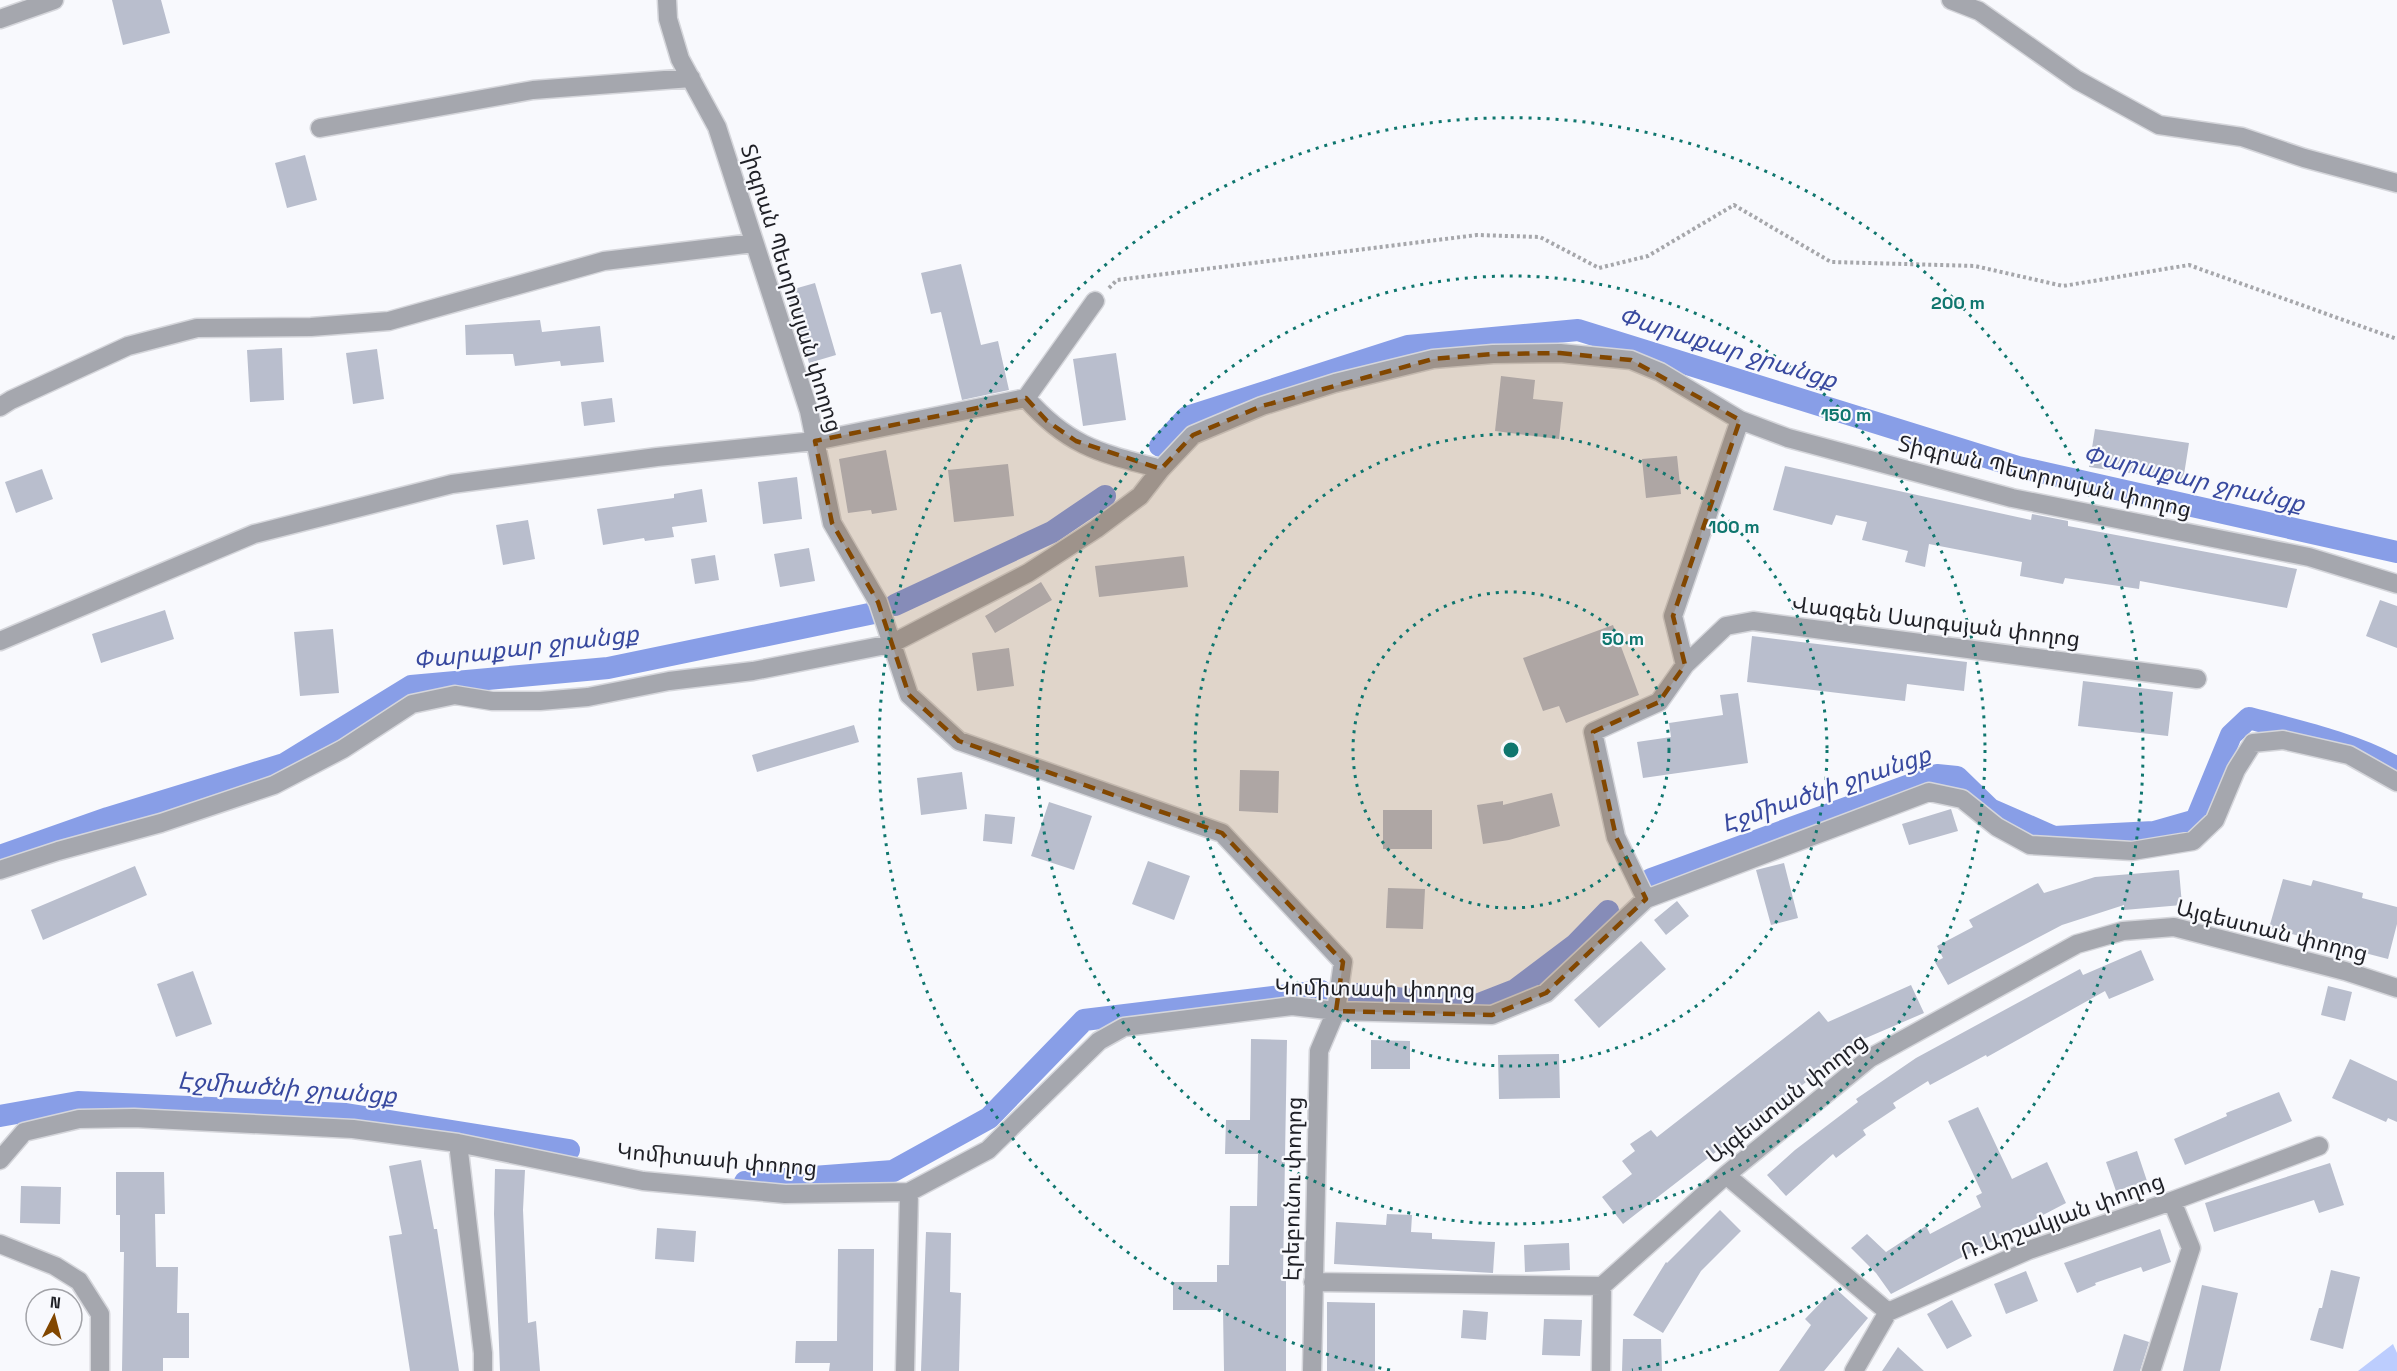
<svg xmlns="http://www.w3.org/2000/svg" width="2397" height="1371" viewBox="0 0 2397 1371" font-family="'Space Grotesk','Noto Sans Armenian',sans-serif">
  <rect width="100%" height="100%" fill="#f8f9fd"/>
  <path fill="#bccdfe" d="M 2393,1344 L 2397,1353 L 2397,1371 L 2358,1371 Z"/>
  <g fill="none" stroke-linecap="round" stroke-linejoin="round">
    <path stroke="#889ee7" stroke-width="22" d="M 1160,446 L 1187,417 L 1408,346 L 1578,330 L 2018,467 L 2397,552
      M 895,605 L 1052,532 L 1105,496
      M 0,856 L 108,818 L 284,764 L 411,686 L 608,668 L 874,613
      M 1651,879 L 1937,775 L 1957,777 L 1990,809 L 2054,837 L 2154,832 L 2196,820 L 2231,735 L 2249,718 C 2294,730 2357,744 2397,768
      M 1356,994 L 1474,1006 L 1515,990 L 1576,944 L 1608,911
      M 0,1116 L 78,1102 L 346,1114 L 569,1150
      M 745,1182 L 893,1171 L 989,1118 L 1084,1020 L 1321,991"/>
  </g>
  <path fill="#b9becd" d="M 112,0 L 161,0 L 170,33 L 123,45 Z
    M 305,155 L 317,200 L 287,208 L 275,163 Z
    M 961,264 L 981,345 L 998,341 L 1009,390 L 962,400 L 941,312 L 931,314 L 921,273 Z
    M 815,283 L 836,355 L 809,363 L 787,291 Z
    M 540,320 L 542,332 L 600,326 L 604,362 L 561,366 L 560,361 L 515,366 L 513,354 L 466,355 L 465,325 Z
    M 282,348 L 284,400 L 250,402 L 247,350 Z
    M 377,349 L 384,399 L 353,404 L 346,353 Z
    M 1116,353 L 1126,420 L 1083,426 L 1073,359 Z
    M 1501,376 L 1535,380 L 1533,399 L 1563,402 L 1559,439 L 1495,431 Z
    M 612,398 L 615,422 L 584,426 L 581,402 Z
    M 2095,429 L 2189,443 L 2183,481 L 2089,467 Z
    M 886,450 L 897,510 L 872,514 L 871,510 L 848,513 L 839,459 Z
    M 1677,456 L 1681,494 L 1646,498 L 1642,459 Z
    M 1008,464 L 1014,516 L 954,522 L 948,470 Z
    M 1785,466 L 2031,520 L 2032,514 L 2068,521 L 2068,526 L 2297,569 L 2287,608 L 2140,581 L 2139,589 L 2065,578 L 2063,584 L 2020,576 L 2022,562 L 1929,544 L 1925,567 L 1905,562 L 1908,551 L 1862,540 L 1867,522 L 1836,515 L 1832,525 L 1773,510 Z
    M 42,469 L 53,499 L 16,513 L 5,482 Z
    M 797,477 L 802,519 L 763,524 L 758,482 Z
    M 702,489 L 707,522 L 672,527 L 674,537 L 645,541 L 644,538 L 603,545 L 597,509 L 674,498 L 674,494 Z
    M 528,520 L 535,559 L 503,565 L 496,525 Z
    M 809,548 L 815,581 L 780,587 L 774,554 Z
    M 715,555 L 719,580 L 695,584 L 691,559 Z
    M 1184,556 L 1188,587 L 1099,597 L 1095,566 Z
    M 1041,582 L 1052,600 L 995,633 L 985,616 Z
    M 2380,600 L 2397,606 L 2397,648 L 2366,636 Z
    M 165,610 L 174,639 L 101,663 L 92,634 Z
    M 1613,625 L 1639,695 L 1566,723 L 1559,706 L 1543,711 L 1523,658 Z
    M 333,629 L 339,693 L 300,696 L 294,632 Z
    M 1752,636 L 1967,662 L 1964,691 L 1907,684 L 1905,701 L 1747,682 Z
    M 1009,648 L 1014,686 L 977,691 L 972,653 Z
    M 2083,681 L 2173,692 L 2168,736 L 2078,726 Z
    M 1738,693 L 1748,763 L 1643,778 L 1637,742 L 1671,737 L 1669,723 L 1723,715 L 1720,695 Z
    M 854,725 L 859,742 L 757,772 L 752,755 Z
    M 1240,770 L 1279,771 L 1278,813 L 1239,811 Z
    M 962,772 L 967,809 L 921,815 L 917,778 Z
    M 1552,793 L 1560,826 L 1509,840 L 1483,844 L 1477,805 L 1503,801 L 1503,805 Z
    M 1049,802 L 1092,816 L 1074,870 L 1031,856 Z
    M 1951,809 L 1958,831 L 1909,845 L 1902,824 Z
    M 1383,810 L 1432,810 L 1432,849 L 1383,849 Z
    M 985,814 L 1015,817 L 1012,844 L 983,841 Z
    M 1148,861 L 1190,876 L 1174,920 L 1132,904 Z
    M 1784,863 L 1798,918 L 1771,925 L 1756,870 Z
    M 135,866 L 147,895 L 43,940 L 31,910 Z
    M 2179,870 L 2182,905 L 2124,910 L 2124,905 L 2062,925 L 1948,985 L 1935,962 L 1943,958 L 1937,946 L 1973,927 L 1969,920 L 2038,883 L 2044,893 L 2095,877 Z
    M 2283,879 L 2311,886 L 2313,880 L 2363,893 L 2362,898 L 2397,907 L 2397,924 L 2388,959 L 2269,928 Z
    M 1388,888 L 1425,889 L 1423,929 L 1386,928 Z
    M 1677,901 L 1689,916 L 1666,935 L 1654,920 Z
    M 1641,941 L 1666,969 L 1599,1028 L 1574,1000 Z
    M 2141,950 L 2154,980 L 2109,999 L 2105,991 L 1987,1057 L 1986,1055 L 1930,1085 L 1928,1081 L 1893,1103 L 1896,1108 L 1863,1130 L 1866,1135 L 1836,1158 L 1833,1154 L 1786,1196 L 1767,1175 L 1795,1150 L 1858,1102 L 1856,1099 L 1916,1058 L 2080,969 L 2083,975 Z
    M 193,971 L 212,1024 L 176,1037 L 157,984 Z
    M 1911,985 L 1924,1013 L 1859,1041 L 1623,1224 L 1602,1197 L 1632,1174 L 1622,1161 L 1635,1151 L 1630,1144 L 1651,1130 L 1657,1137 L 1819,1011 L 1828,1022 Z
    M 2328,986 L 2352,992 L 2345,1021 L 2321,1015 Z
    M 1251,1039 L 1287,1040 L 1283,1276 L 1286,1276 L 1286,1371 L 1224,1371 L 1223,1310 L 1173,1310 L 1173,1282 L 1217,1282 L 1217,1265 L 1229,1265 L 1230,1206 L 1257,1206 L 1258,1154 L 1225,1154 L 1226,1120 L 1250,1120 Z
    M 1371,1040 L 1410,1041 L 1410,1069 L 1371,1069 Z
    M 1559,1054 L 1560,1098 L 1499,1099 L 1498,1055 Z
    M 2350,1059 L 2397,1081 L 2397,1122 L 2388,1118 L 2386,1122 L 2332,1098 Z
    M 2279,1092 L 2292,1121 L 2185,1165 L 2174,1139 L 2227,1116 L 2226,1113 Z
    M 1978,1107 L 2012,1179 L 2047,1162 L 2066,1203 L 1891,1294 L 1876,1273 L 1851,1248 L 1867,1234 L 1886,1252 L 1926,1226 L 1930,1234 L 1981,1207 L 1976,1196 L 1982,1193 L 1948,1121 Z
    M 2137,1151 L 2147,1181 L 2116,1191 L 2106,1162 Z
    M 421,1160 L 434,1229 L 437,1229 L 459,1371 L 410,1371 L 389,1236 L 402,1234 L 389,1166 Z
    M 2330,1163 L 2344,1205 L 2319,1213 L 2314,1200 L 2214,1232 L 2205,1203 Z
    M 495,1169 L 525,1170 L 523,1210 L 528,1323 L 536,1321 L 540,1371 L 500,1371 L 494,1214 Z
    M 116,1172 L 164,1172 L 165,1214 L 155,1214 L 156,1267 L 178,1267 L 177,1313 L 189,1313 L 189,1358 L 163,1358 L 163,1371 L 122,1371 L 124,1252 L 120,1252 L 120,1215 L 116,1215 Z
    M 21,1186 L 61,1187 L 60,1224 L 20,1223 Z
    M 1720,1210 L 1741,1231 L 1701,1271 L 1663,1333 L 1633,1315 L 1666,1262 L 1667,1263 Z
    M 1387,1214 L 1412,1215 L 1411,1232 L 1432,1233 L 1432,1239 L 1495,1242 L 1493,1273 L 1334,1264 L 1336,1222 L 1386,1225 Z
    M 657,1228 L 696,1231 L 694,1262 L 655,1259 Z
    M 2160,1229 L 2171,1262 L 2143,1272 L 2141,1267 L 2095,1283 L 2096,1285 L 2077,1293 L 2064,1263 Z
    M 926,1232 L 951,1233 L 950,1292 L 961,1293 L 959,1371 L 921,1371 Z
    M 1569,1243 L 1570,1270 L 1525,1272 L 1524,1245 Z
    M 838,1249 L 874,1249 L 873,1371 L 829,1371 L 830,1363 L 795,1363 L 796,1341 L 837,1341 Z
    M 2331,1270 L 2360,1277 L 2343,1349 L 2310,1340 L 2319,1308 L 2322,1308 Z
    M 2026,1271 L 2038,1301 L 2006,1314 L 1994,1284 Z
    M 2202,1285 L 2238,1293 L 2220,1371 L 2183,1371 Z
    M 1835,1288 L 1868,1318 L 1824,1371 L 1779,1371 L 1811,1325 L 1805,1319 Z
    M 1952,1300 L 1972,1336 L 1947,1349 L 1927,1314 Z
    M 1327,1302 L 1375,1303 L 1375,1371 L 1327,1371 Z
    M 1463,1310 L 1488,1312 L 1486,1340 L 1461,1338 Z
    M 1544,1319 L 1582,1320 L 1580,1356 L 1542,1355 Z
    M 2124,1334 L 2149,1342 L 2140,1371 L 2113,1371 Z
    M 1623,1339 L 1661,1339 L 1662,1371 L 1622,1371 Z
    M 1898,1347 L 1924,1371 L 1882,1371 Z"/>
  <g fill="none" stroke-linecap="round" stroke-linejoin="round">
    <defs>
      <path id="minor" d="M 667,0 L 668,19 L 680,59 L 717,127 L 809,411 L 832,523 L 878,602 L 909,695 L 959,741 L 1222,833 L 1343,962 L 1336,1011 L 1319,1051 L 1312,1371
        M 1951,0 L 1979,11 L 2077,80 L 2159,125 L 2242,137 L 2304,158 L 2397,183
        M 0,19 L 54,0
        M 320,128 L 533,90 L 691,78
        M 1026,398 C 1069,447 1101,453 1161,469
        M 0,407 L 11,400 L 128,346 L 197,328 L 311,327 L 389,321 L 604,261 L 754,243
        M 0,641 L 254,534 L 452,484 L 657,457 L 815,441 L 1026,398 L 1095,301
        M 1685,665 L 1726,626 L 1753,621 L 2197,679
        M 0,870 L 58,851 L 161,823 L 274,785 L 343,749 L 412,704 L 455,695 L 492,701 L 540,701 L 588,697 L 669,681 L 753,671 L 891,644 L 1028,573 L 1096,529 L 1140,496 L 1161,469 L 1193,435 L 1262,406 L 1335,383 L 1433,359 L 1493,354 L 1560,353 L 1631,360 L 1660,372 L 1740,420 L 1788,438 L 2012,498 L 2309,557 L 2397,584
        M 1646,899 L 1616,837 L 1593,732 L 1659,702 L 1685,665 L 1673,616 L 1740,420
        M 458,1143 L 483,1353 L 483,1371
        M 0,1160 L 24,1132 L 79,1119 L 134,1118 L 353,1129 L 458,1143 L 643,1181 L 785,1194 L 909,1192 L 988,1150 L 1099,1041 L 1124,1027 L 1292,1006 L 1336,1011 L 1492,1015 L 1546,993 L 1646,899 L 1929,792 L 1962,799 L 1997,827 L 2030,845 L 2132,851 L 2193,841 L 2215,820 L 2236,770 L 2253,743 L 2283,740 L 2349,755 L 2397,782
        M 1726,1175 L 1888,1312
        M 0,1244 L 55,1266 L 79,1281 L 100,1314 L 100,1371
        M 1313,1282 L 1602,1286 L 1726,1175 L 1870,1058 L 2077,944 L 2123,931 L 2174,927 L 2345,971 L 2397,988
        M 905,1371 L 909,1192
        M 1601,1371 L 1602,1286
        M 1854,1371 L 1888,1312 L 2029,1250 L 2172,1201 L 2319,1146
        M 2151,1371 L 2191,1248 L 2172,1201"/>
    </defs>
    <use href="#minor" stroke="#d5d6db" stroke-width="21"/>
    <path stroke="#a6a7ab" stroke-width="4" stroke-dasharray="3 3" stroke-linecap="butt" d="M 1109,288 L 1117,280 L 1477,235 L 1540,237 L 1599,268 L 1648,256 L 1734,205 L 1831,262 L 1975,266 L 2063,286 L 2189,265 L 2397,339"/>
    <use href="#minor" stroke="#a5a7ae" stroke-width="18"/>
  </g>
  <path fill="#824700" fill-opacity="0.2" stroke="#824700" stroke-width="4.5" stroke-dasharray="12 8" stroke-linejoin="round" d="M 1560,353 L 1631,360 L 1740,420 L 1673,616 L 1685,665 L 1659,702 L 1593,732 L 1616,837 L 1646,899 L 1546,993 L 1492,1015 L 1336,1011 L 1343,962 L 1222,833 L 959,741 L 909,695 L 878,602 L 832,523 L 815,441 L 1026,398 L 1047,421 L 1076,441 L 1161,469 L 1193,435 L 1262,406 L 1433,359 L 1493,354 Z"/>
  <g fill="none" stroke="#0f766e" stroke-width="3" stroke-dasharray="3 6">
    <circle cx="1511" cy="750" r="158"/>
    <circle cx="1511" cy="750" r="316"/>
    <circle cx="1511" cy="750" r="474"/>
    <path d="M1390 1370A632 632 0 1 1 1632 1370"/>
  </g>
  <g text-anchor="middle" stroke-width="4.5" stroke-linejoin="round" paint-order="stroke">
    <g font-size="22" fill="#1f2026" stroke="#f8f9fd">
      <text transform="translate(792 288) rotate(73)" y="8">Տիգրան Պետրոսյան փողոց</text>
      <text transform="translate(2045 476) rotate(13)" y="8">Տիգրան Պետրոսյան փողոց</text>
      <text transform="translate(1936 621) rotate(7)" y="8">Վազգեն Սարգսյան փողոց</text>
      <text transform="translate(2272 930) rotate(14)" y="8">Այգեստան փողոց</text>
      <text transform="translate(1375 988) rotate(1)" y="8">Կոմիտասի փողոց</text>
      <text transform="translate(1786 1098) rotate(-38)" y="8">Այգեստան փողոց</text>
      <text transform="translate(717 1159) rotate(5)" y="8">Կոմիտասի փողոց</text>
      <text transform="translate(1292 1189) rotate(-89)" y="8">Էրեբունու փողոց</text>
      <text transform="translate(2062 1216) rotate(-20)" y="8">Ռ.Արշակյան փողոց</text>
    </g>
    <g font-size="24" font-style="italic" fill="#38499f" stroke="#f8f9fd">
      <text transform="translate(1728 348) rotate(17)" y="8">Փարաքար ջրանցք</text>
      <text transform="translate(2194 479) rotate(13)" y="8">Փարաքար ջրանցք</text>
      <text transform="translate(526 647) rotate(-7)" y="8">Փարաքար ջրանցք</text>
      <text transform="translate(1826 789) rotate(-19)" y="8">Էջմիածնի ջրանցք</text>
      <text transform="translate(287 1088) rotate(4)" y="8">Էջմիածնի ջրանցք</text>
    </g>
  </g>
  <circle cx="1511" cy="750" r="9" fill="#0f766e" stroke="#f8f9fd" stroke-width="3"/>
  <g font-size="18" text-anchor="middle" font-weight="bold" fill="#0f766e" stroke="#f8f9fd" stroke-width="4.5" stroke-linejoin="round" paint-order="stroke">
    <text x="1958" y="309">200 m</text>
    <text x="1846" y="421">150 m</text>
    <text x="1734" y="533">100 m</text>
    <text x="1623" y="645">50 m</text>
  </g>
  <g transform="translate(54 1317) rotate(6)"><circle r="28" fill="#f8f9fd" stroke="#a1a2a7" stroke-width="1.5"/>
  <path d="M0-4.5L10 22L0 15L-10 22Z" fill="#824700"/>
  <text y="-9" font-size="16" font-weight="bold" text-anchor="middle" fill="#1f2026">N</text>
  </g>
</svg>
